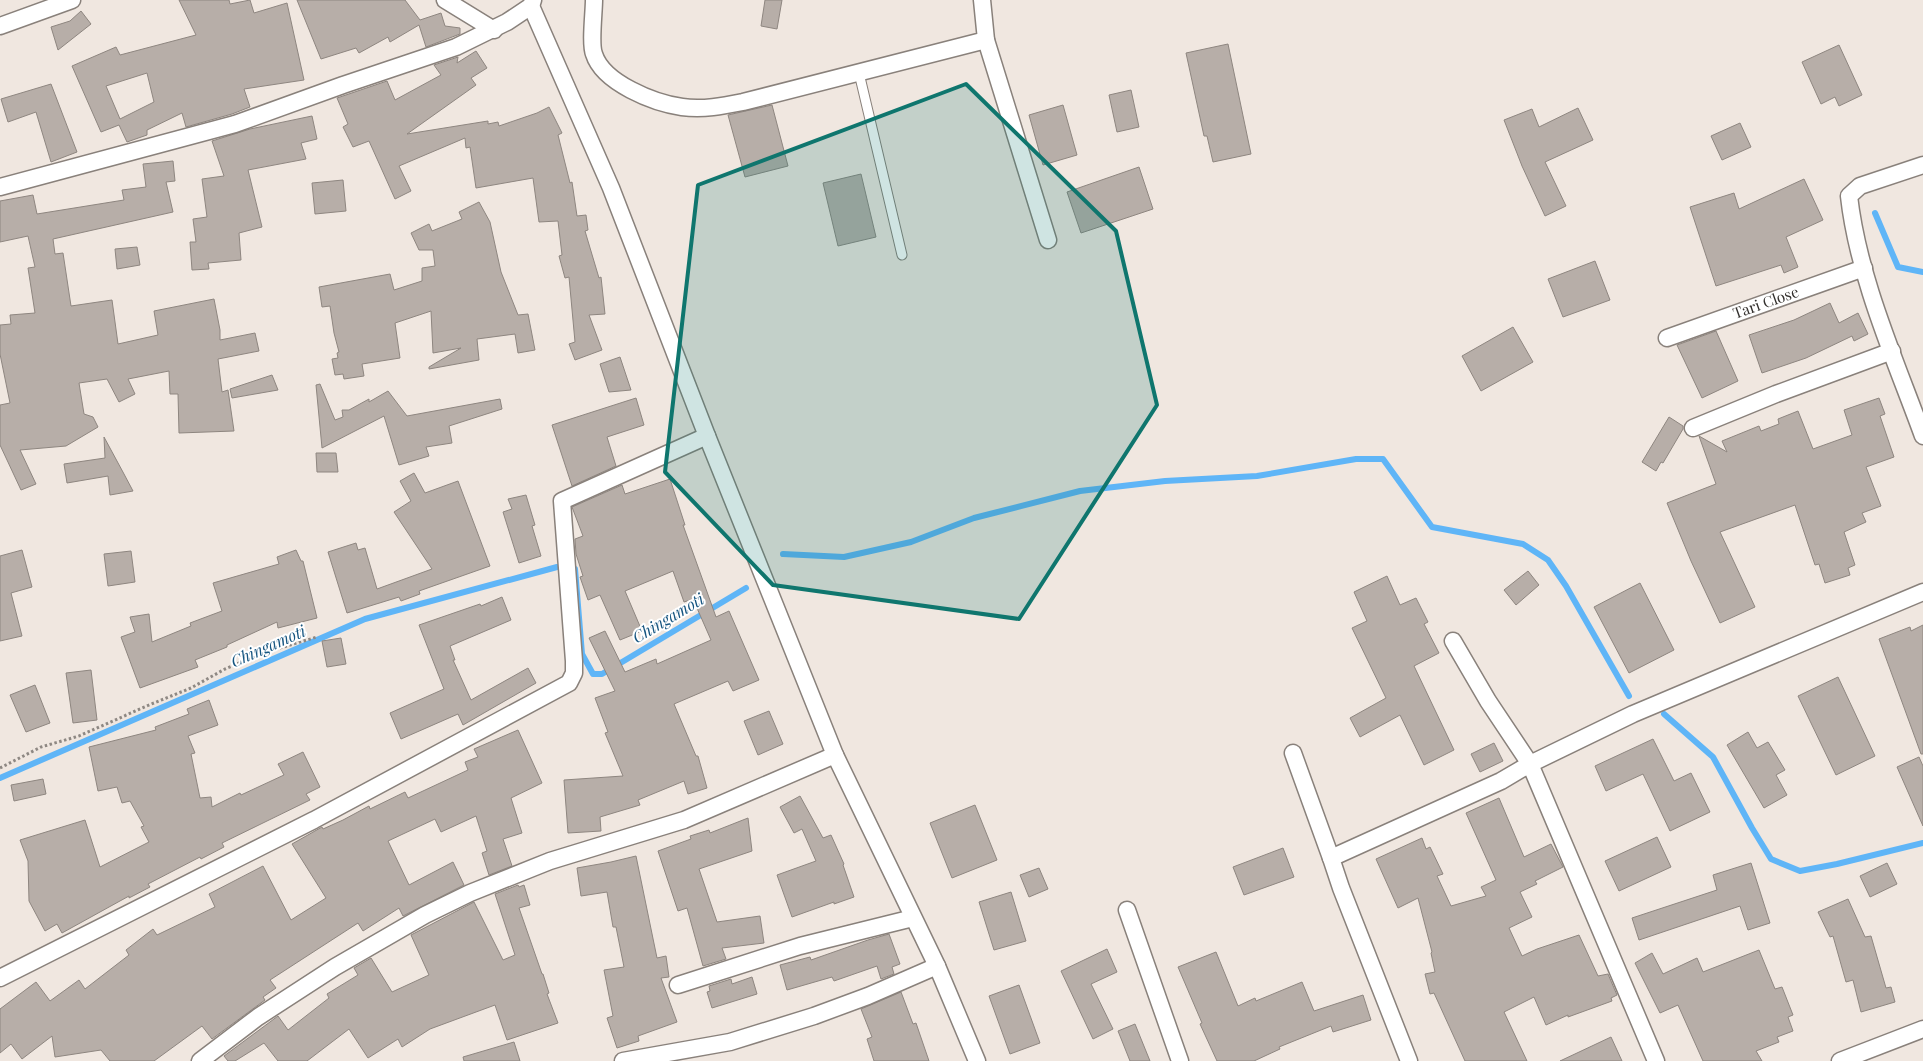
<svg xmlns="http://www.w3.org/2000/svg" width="1923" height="1061" viewBox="0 0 1923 1061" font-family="'Playfair Display',serif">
  <rect width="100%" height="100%" fill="#f0e7e0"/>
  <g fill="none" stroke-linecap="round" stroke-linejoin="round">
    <path stroke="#5fb5f7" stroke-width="6" d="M 1875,213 L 1898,267 L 1923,272
      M 783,554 L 844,557 L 911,542 L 974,518 L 1080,491 L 1165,481 L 1257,476 L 1356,459 L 1383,459 L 1432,527 L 1523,544 L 1548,560 L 1566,586 L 1629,696
      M 575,569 L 582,654 L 593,674 L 602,674 L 746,588
      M 1664,714 L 1713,757 L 1752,828 L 1771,859 L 1800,871 L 1837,864 L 1923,843
      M 0,778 L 365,619 L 557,567"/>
  </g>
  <path fill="#b7aea8" stroke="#8e8680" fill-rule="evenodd" d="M 179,0 L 229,0 L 230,4 L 250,0 L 254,13 L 287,3 L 304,80 L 244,89 L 250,107 L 232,114 L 186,127 L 182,113 L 147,130 L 147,135 L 127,142 L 119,125 L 101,132 L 72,66 L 116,47 L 120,55 L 196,35 ZM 147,73 L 154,102 L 120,119 L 106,86 Z
    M 297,0 L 405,0 L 420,20 L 441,13 L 445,26 L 460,28 L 460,34 L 426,47 L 419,25 L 390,42 L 388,37 L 359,53 L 356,48 L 321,59 Z
    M 765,0 L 782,0 L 777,29 L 761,26 Z
    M 81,11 L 91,24 L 58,50 L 51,27 L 70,21 Z
    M 1228,44 L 1251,154 L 1213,162 L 1207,136 L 1204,136 L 1186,53 Z
    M 1839,45 L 1862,95 L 1839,106 L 1835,97 L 1821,104 L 1802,62 Z
    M 476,51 L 487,68 L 471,78 L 476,85 L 407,134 L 488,121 L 488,124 L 498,122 L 499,126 L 537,113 L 549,107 L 562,133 L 558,135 L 570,183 L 572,182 L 577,216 L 586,215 L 588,230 L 585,231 L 599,278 L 601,277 L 605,314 L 589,315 L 602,350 L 575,360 L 569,344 L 575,342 L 569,277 L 565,278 L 559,256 L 562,255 L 558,221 L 539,222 L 533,178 L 476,188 L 470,147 L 466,148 L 465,138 L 399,166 L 411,191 L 395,199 L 369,141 L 353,147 L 343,127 L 348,124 L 337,98 L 387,81 L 395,100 L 441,75 L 434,65 L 458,57 L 457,63 Z
    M 51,84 L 77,152 L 51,162 L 36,112 L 8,122 L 1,99 Z
    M 1131,90 L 1139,127 L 1117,132 L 1109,95 Z
    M 772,105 L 788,166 L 745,177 L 728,115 Z
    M 1063,105 L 1077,155 L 1043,165 L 1029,115 Z
    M 1578,108 L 1593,140 L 1545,162 L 1566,206 L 1545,216 L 1522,166 L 1504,120 L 1532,109 L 1539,127 Z
    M 312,116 L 317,139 L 301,143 L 306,159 L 248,170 L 262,227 L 239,233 L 241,260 L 208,263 L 209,269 L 192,270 L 190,242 L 196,242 L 193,219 L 207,217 L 202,179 L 224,176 L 212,141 L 250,129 Z
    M 1740,123 L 1751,147 L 1722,160 L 1711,136 Z
    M 173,161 L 175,181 L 166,182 L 173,212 L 53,239 L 55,254 L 63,253 L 71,306 L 112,300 L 118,344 L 158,335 L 154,311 L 214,299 L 220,330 L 220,340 L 255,333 L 259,351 L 218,359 L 222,392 L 228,390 L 234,431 L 179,433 L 178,394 L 170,394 L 169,371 L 128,379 L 135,394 L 119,402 L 107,379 L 79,383 L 84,414 L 93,417 L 98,427 L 66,446 L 20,450 L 36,484 L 21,490 L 0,445 L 0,405 L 10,403 L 0,354 L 0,325 L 11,324 L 10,315 L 35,313 L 28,268 L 35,267 L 28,236 L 0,242 L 0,201 L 33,195 L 37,214 L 124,200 L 122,190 L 146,187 L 143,164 Z
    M 1139,167 L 1153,209 L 1081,233 L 1067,192 Z
    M 861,174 L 876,237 L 838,246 L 823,183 Z
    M 1804,179 L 1823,220 L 1786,237 L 1798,267 L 1784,273 L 1781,265 L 1716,286 L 1690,207 L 1734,193 L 1739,209 Z
    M 343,180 L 346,211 L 315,214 L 312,183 Z
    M 479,202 L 490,222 L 501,272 L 518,315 L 528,314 L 535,350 L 518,353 L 515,334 L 477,339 L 479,360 L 429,369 L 429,367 L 461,348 L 433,353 L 431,311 L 395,323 L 400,358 L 362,364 L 364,376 L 344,379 L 343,374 L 335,375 L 332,359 L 338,358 L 337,353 L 339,352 L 334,333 L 330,306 L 322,307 L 319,287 L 390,274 L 394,290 L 422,281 L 422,268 L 435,266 L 433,250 L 419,250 L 411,233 L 429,224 L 432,231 L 462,219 L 459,212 Z
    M 137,247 L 140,265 L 117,269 L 115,249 Z
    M 1595,261 L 1610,300 L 1563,317 L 1548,279 Z
    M 1830,303 L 1839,323 L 1858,313 L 1868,334 L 1854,341 L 1852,336 L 1806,358 L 1762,373 L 1749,335 L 1794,320 Z
    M 1513,327 L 1533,362 L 1481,391 L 1462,356 Z
    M 1716,331 L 1738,381 L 1702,398 L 1677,345 Z
    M 620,357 L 631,390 L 609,392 L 600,364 Z
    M 272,375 L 278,390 L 232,398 L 230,389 Z
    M 320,384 L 335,420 L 343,417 L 342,410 L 349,410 L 369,399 L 369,402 L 388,391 L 407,416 L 500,399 L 502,409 L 449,426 L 452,443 L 426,447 L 429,456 L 399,465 L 384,416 L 322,448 L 316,385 Z
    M 636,398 L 644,425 L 607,437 L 616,466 L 572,486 L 552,425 Z
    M 1879,398 L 1885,414 L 1880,416 L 1894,457 L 1866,467 L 1881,506 L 1862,513 L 1866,522 L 1844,532 L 1855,565 L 1848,568 L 1850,575 L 1825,583 L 1819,564 L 1815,565 L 1795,505 L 1720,532 L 1755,607 L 1720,623 L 1691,561 L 1667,503 L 1716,484 L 1699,436 L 1727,452 L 1722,441 L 1759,426 L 1761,431 L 1779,424 L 1778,419 L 1798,411 L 1813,449 L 1852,435 L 1844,410 Z
    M 1669,417 L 1683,426 L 1683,429 L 1663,463 L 1661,462 L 1656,471 L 1642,462 Z
    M 104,437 L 124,474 L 133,491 L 110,495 L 108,476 L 67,483 L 64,464 L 105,458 Z
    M 316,453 L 336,453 L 338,472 L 317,472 Z
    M 414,473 L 425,493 L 458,481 L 490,566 L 419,591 L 420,594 L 401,601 L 399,597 L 347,613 L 328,552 L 356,543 L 358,550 L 365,548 L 377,589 L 432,569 L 394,512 L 411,501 L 400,481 Z
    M 670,479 L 685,525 L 683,525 L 716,617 L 729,611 L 759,680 L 733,691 L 728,681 L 674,704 L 696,756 L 698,756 L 707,788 L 688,794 L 684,781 L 638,800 L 640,805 L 600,817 L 601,831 L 568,833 L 564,780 L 623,776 L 605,733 L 608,732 L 595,698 L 615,691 L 589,638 L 605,631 L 625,672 L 656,659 L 657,664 L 711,640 L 693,599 L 684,602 L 673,571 L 625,591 L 642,631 L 620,640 L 600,595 L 588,600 L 580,577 L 583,576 L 576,554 L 575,539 L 583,536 L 572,507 L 622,485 L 625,494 Z
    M 526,495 L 535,525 L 532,526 L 541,556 L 519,563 L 503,512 L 512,509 L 508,499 Z
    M 22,550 L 32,587 L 11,593 L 22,636 L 0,641 L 0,556 Z
    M 296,550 L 301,561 L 303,561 L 317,618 L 278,628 L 277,622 L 227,645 L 227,647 L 195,660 L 198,667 L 140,688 L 121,637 L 135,632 L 130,617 L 149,614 L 152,642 L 191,626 L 190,623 L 222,611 L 213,583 L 279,564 L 277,557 Z
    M 131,551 L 135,582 L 108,586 L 104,554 Z
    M 1528,571 L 1539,585 L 1516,605 L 1504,590 Z
    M 1387,576 L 1400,605 L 1416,598 L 1428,622 L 1424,624 L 1439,653 L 1414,666 L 1454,750 L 1424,765 L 1400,715 L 1360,737 L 1350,718 L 1386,698 L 1352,628 L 1367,621 L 1354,592 Z
    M 1640,583 L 1674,650 L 1629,673 L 1594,607 Z
    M 502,597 L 511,620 L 450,646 L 455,660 L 453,660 L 471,700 L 528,668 L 536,683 L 463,725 L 458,714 L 401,739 L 390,713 L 444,689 L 419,625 L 480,604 L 481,606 Z
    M 1923,625 L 1923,754 L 1921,754 L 1879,639 L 1910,627 L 1911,631 Z
    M 341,638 L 346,664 L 327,667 L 322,641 Z
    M 91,670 L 97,720 L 73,723 L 66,673 Z
    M 1838,677 L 1875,756 L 1836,775 L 1798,696 Z
    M 35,685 L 50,723 L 26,732 L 10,695 Z
    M 209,700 L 218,725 L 188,736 L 195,753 L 191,754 L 200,798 L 211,797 L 212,807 L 240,793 L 241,795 L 284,775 L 278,764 L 303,752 L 320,787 L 306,794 L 310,800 L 222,843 L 224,847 L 201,859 L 200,857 L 148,884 L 150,887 L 129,898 L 129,896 L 62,933 L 57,924 L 45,931 L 29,901 L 28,861 L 20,840 L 85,820 L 100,867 L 149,842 L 141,827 L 144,826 L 130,801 L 122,803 L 117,787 L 98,791 L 89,747 L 156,730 L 155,727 L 189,714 L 187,709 Z
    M 769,711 L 783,744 L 758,755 L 744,721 Z
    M 518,730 L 542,783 L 511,798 L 522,833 L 503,839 L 512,866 L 489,875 L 482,853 L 487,851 L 476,816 L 441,832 L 435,819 L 388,841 L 409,885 L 453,862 L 464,885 L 403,916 L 399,908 L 363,931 L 358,923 L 270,980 L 276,988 L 263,997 L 265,1000 L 212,1039 L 202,1026 L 154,1061 L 110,1061 L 101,1050 L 55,1057 L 52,1036 L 22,1059 L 11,1044 L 0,1053 L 0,1009 L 36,982 L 50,1001 L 79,980 L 85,989 L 129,955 L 126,950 L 153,929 L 157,935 L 215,907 L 209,894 L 263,866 L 291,920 L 326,898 L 292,844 L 322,827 L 323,829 L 343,820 L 369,806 L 370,809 L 405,792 L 408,798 L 468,770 L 465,762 L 478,757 L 474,749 Z
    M 1748,732 L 1757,748 L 1768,742 L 1785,770 L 1776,775 L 1787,795 L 1764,808 L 1727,745 Z
    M 1653,739 L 1674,781 L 1691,773 L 1710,812 L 1670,831 L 1643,774 L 1606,791 L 1595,766 Z
    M 1494,743 L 1503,761 L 1480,772 L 1471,754 Z
    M 1919,757 L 1923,766 L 1923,826 L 1897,767 Z
    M 43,779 L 46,794 L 14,801 L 11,785 Z
    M 800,796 L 823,838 L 831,835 L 844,864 L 843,865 L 854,897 L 834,904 L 834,902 L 792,917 L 777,875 L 816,861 L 802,829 L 794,833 L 780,807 Z
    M 1499,798 L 1524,857 L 1551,844 L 1563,867 L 1535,881 L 1537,884 L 1520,892 L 1532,917 L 1509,928 L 1522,956 L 1537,949 L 1579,935 L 1598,976 L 1608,974 L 1617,995 L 1611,998 L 1612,1001 L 1568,1017 L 1568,1015 L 1546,1025 L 1534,997 L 1504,1012 L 1527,1061 L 1465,1061 L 1434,993 L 1430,994 L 1425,974 L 1435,972 L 1431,953 L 1432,952 L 1418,898 L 1398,908 L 1376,859 L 1422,838 L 1426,849 L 1430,847 L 1443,874 L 1437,876 L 1451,906 L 1486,896 L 1481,887 L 1496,880 L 1466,813 Z
    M 975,805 L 997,860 L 952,878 L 930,823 Z
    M 748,818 L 752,851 L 699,869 L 717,922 L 760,916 L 764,943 L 722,948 L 726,959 L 703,966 L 687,908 L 678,911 L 658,851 L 691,839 L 690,836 L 709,830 L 710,833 Z
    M 1657,837 L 1671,867 L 1619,891 L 1605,861 Z
    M 1283,848 L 1294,877 L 1244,895 L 1233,867 Z
    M 636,856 L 657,958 L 666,956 L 669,977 L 661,978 L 677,1022 L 638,1036 L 639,1041 L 617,1048 L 607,1018 L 613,1016 L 604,970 L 624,967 L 616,927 L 613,927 L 607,892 L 581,896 L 577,868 L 611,862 Z
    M 1751,863 L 1770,923 L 1748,930 L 1740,906 L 1639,940 L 1632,918 L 1717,890 L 1713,875 Z
    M 1887,863 L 1897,884 L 1870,897 L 1860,876 Z
    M 1039,868 L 1048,889 L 1029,897 L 1020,875 Z
    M 518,885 L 519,887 L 524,885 L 530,905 L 519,908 L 542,974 L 543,974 L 549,993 L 547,994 L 558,1023 L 507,1040 L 495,1005 L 430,1029 L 402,1047 L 398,1039 L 368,1058 L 349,1029 L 307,1061 L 278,1061 L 264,1043 L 235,1061 L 228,1061 L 224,1056 L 278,1016 L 288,1030 L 329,998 L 327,994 L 358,975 L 354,968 L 371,958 L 392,992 L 429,975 L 411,935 L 474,902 L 503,960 L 515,955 L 495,894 Z
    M 1011,892 L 1026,941 L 994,950 L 979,902 Z
    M 1848,899 L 1865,937 L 1871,936 L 1886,988 L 1891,987 L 1895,1002 L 1861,1012 L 1853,980 L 1846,982 L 1833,936 L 1830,937 L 1818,912 Z
    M 889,934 L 900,964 L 892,967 L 894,974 L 881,979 L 877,966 L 834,981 L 832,977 L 787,990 L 780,965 L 810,957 L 811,960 L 868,940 Z
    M 1107,949 L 1117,972 L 1091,984 L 1113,1029 L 1093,1039 L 1061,971 Z
    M 1759,950 L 1775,989 L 1782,987 L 1793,1015 L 1788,1017 L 1793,1031 L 1777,1037 L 1779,1042 L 1756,1051 L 1762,1061 L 1703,1061 L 1678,1005 L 1660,1013 L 1635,963 L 1652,953 L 1663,974 L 1697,958 L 1703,972 Z
    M 1216,952 L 1238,1006 L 1255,998 L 1256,1001 L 1302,982 L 1314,1011 L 1363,995 L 1371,1020 L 1333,1032 L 1331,1026 L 1279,1047 L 1280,1049 L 1254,1061 L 1217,1061 L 1200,1024 L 1202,1023 L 1178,967 Z
    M 752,977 L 757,994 L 712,1008 L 707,992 L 710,991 L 709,986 L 731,979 L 732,984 Z
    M 1019,985 L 1040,1043 L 1010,1054 L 989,996 Z
    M 901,992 L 913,1024 L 916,1023 L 929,1061 L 874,1061 L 867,1039 L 872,1037 L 861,1009 Z
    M 1135,1024 L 1150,1061 L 1130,1061 L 1118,1031 Z
    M 1611,1037 L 1622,1061 L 1560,1061 Z
    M 514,1042 L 520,1061 L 464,1061 L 463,1057 Z"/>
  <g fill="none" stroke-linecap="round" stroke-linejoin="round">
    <defs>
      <path id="service" d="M 859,73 L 902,255"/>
      <g id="minor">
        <path d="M 445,0 L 494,30"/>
        <path d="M 594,0 C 594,12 590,44 594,54 C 603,83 654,103 682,107 C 703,110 723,106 743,102 L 986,40 L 982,0"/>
        <path d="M 531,6 L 611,188 L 707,436 L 835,755 L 937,966 L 977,1061"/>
        <path d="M 0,26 L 72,0"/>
        <path d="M 986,40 L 1048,240"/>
        <path d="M 1923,165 L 1860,186 L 1849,196 C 1858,277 1895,359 1923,436"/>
        <path d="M 0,187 L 235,124 L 343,85 L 456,47 L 507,22 L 531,6 L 533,0"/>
        <path id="s1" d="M 1667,338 L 1864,268"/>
        <path d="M 1693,428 L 1776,394 L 1892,351"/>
        <path d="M 1453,641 L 1488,701 L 1530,764 L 1633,714 L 1923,592"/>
        <path d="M 1293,753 L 1331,858"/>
        <path d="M 1127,910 L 1180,1061"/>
        <path d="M 0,978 L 314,820 L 569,683 L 574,673 L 574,661 L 562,501 L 707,436"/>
        <path d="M 678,985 L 800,946 L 913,918"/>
        <path d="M 200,1061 L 258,1017 L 335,967 L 425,915 L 470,893 L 550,861 L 684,820 L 835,755"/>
        <path d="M 623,1061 L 730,1042 L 814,1016 L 868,996 L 937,966"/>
        <path d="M 1409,1061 L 1341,888 L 1331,858 L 1501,781 L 1530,764 L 1656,1061"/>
        <path d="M 1840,1061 L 1923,1029"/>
      </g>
    </defs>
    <use href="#service" stroke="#89817b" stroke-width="11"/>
    <use href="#minor" stroke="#89817b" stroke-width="19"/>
    <path stroke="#8e8883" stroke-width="3" stroke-dasharray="2.5 2.5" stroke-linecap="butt" d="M 0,768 L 41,747 L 79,736 L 149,705 L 191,688 L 225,669 L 260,654 L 317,637"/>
    <use href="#service" stroke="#fff" stroke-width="9"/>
    <use href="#minor" stroke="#fff" stroke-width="16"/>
  </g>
  <path fill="#0f766e" fill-opacity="0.2" stroke="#0f766e" stroke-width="4" stroke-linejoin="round" d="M 966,84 L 1116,231 L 1157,405 L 1019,619 L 773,585 L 665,472 L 698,185 Z"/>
  <g text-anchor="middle" stroke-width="4" stroke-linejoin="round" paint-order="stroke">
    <g font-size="15" fill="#322f2c" stroke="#fff">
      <text dy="5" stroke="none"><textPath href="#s1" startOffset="105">Tari Close</textPath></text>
    </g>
    <g font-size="16" font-style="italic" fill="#165580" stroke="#fff">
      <text transform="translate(668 618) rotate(-31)" y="6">Chingamoti</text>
      <text transform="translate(268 646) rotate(-24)" y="6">Chingamoti</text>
    </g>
  </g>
</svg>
